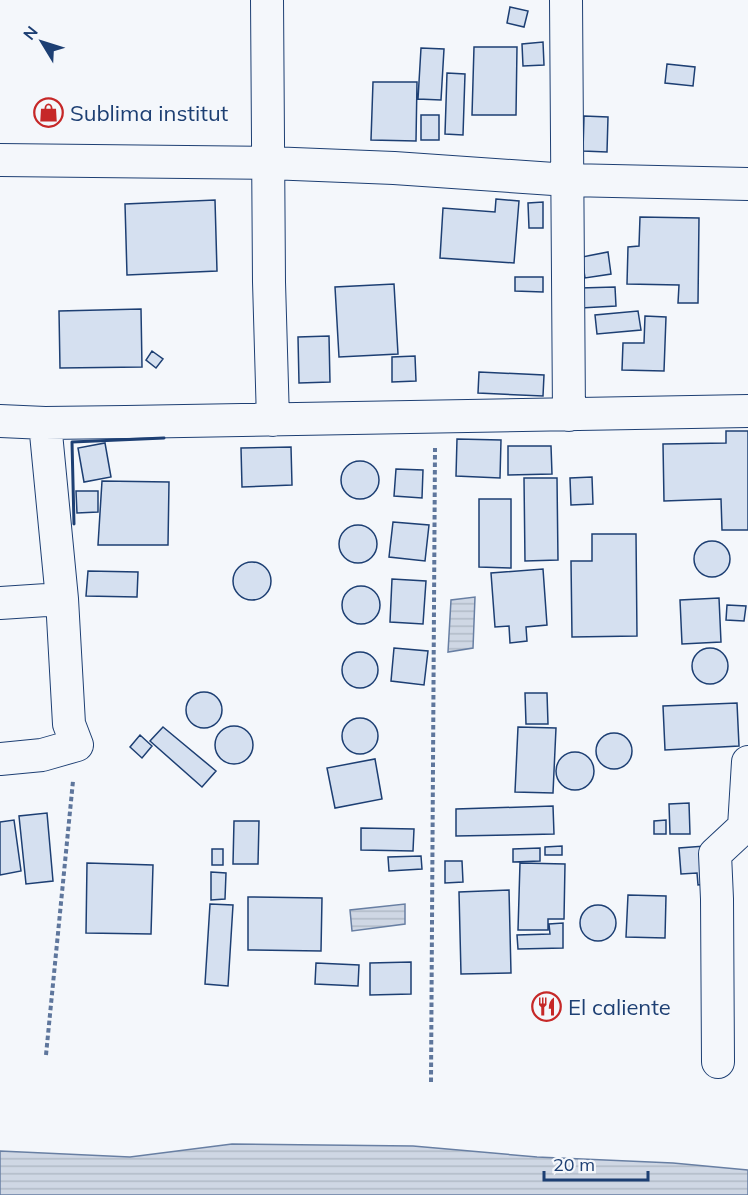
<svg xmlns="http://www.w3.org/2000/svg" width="748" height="1195" viewBox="0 0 748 1195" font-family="Mulish,sans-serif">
  <defs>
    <pattern id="water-rules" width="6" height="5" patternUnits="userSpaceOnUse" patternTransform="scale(1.5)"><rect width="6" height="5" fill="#cfd7e4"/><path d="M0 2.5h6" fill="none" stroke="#b1bac7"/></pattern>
  </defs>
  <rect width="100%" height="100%" fill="#f4f7fb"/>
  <path fill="url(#water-rules)" stroke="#687fa3" stroke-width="1.5" d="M 475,597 L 473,648 L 448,652 L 451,600 Z
    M 405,904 L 405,924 L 352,931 L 350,910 Z
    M 232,1144 L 413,1146 L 537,1157 L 673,1163 L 748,1170 L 748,1195 L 0,1195 L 0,1151 L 130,1157 Z"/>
  <path fill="#d5e0f0" stroke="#1d3f73" stroke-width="1.5" d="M 510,7 L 528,11 L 524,27 L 507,23 Z
    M 543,42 L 544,65 L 523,66 L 522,44 Z
    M 474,47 L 517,47 L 516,115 L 472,115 Z
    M 421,48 L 444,49 L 441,100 L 418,99 Z
    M 667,64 L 695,67 L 693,86 L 665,83 Z
    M 447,73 L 465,74 L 463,135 L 445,134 Z
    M 373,82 L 417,82 L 416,141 L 371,140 Z
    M 421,115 L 439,115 L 439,140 L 421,140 Z
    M 584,116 L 608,117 L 607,152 L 583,151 Z
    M 496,199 L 519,201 L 514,263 L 440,258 L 443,208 L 495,212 Z
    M 215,200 L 217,271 L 127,275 L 125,204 Z
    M 543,202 L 543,228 L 529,228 L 528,203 Z
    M 640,217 L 699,218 L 698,303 L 678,303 L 679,285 L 627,284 L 628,247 L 639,246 Z
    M 608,252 L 611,274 L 585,278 L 582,257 Z
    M 515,277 L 543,277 L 543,292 L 515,291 Z
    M 394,284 L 398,354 L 339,357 L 335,287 Z
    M 615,287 L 616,306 L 581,308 L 580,288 Z
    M 141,309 L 142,367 L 60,368 L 59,311 Z
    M 638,311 L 641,330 L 597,334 L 595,315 Z
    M 645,316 L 666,317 L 664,371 L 622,370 L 623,343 L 644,343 Z
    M 329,336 L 330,382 L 299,383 L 298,337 Z
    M 152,351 L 163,359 L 156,368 L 146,360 Z
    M 415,356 L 416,381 L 392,382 L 392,357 Z
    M 479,372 L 544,375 L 543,396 L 478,393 Z
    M 726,431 L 748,431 L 748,530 L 722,530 L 721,499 L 664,501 L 663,444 L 726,443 Z
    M 457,439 L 501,440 L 500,478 L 456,476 Z
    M 105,443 L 111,477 L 84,482 L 78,448 Z
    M 508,446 L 551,446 L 552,474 L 508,475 Z
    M 291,447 L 292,485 L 242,487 L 241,448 Z
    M341 480a19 19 0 1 1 38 0a19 19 0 1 1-38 0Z
    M 396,469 L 423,470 L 422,498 L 394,496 Z
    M 592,477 L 593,504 L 571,505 L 570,478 Z
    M 524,478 L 557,478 L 558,560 L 525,561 Z
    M 102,481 L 169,482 L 168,545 L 98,545 Z
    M 76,491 L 98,491 L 98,512 L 77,513 Z
    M 479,499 L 511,499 L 511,568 L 479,567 Z
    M 393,522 L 429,525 L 425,561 L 389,557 Z
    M339 544a19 19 0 1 1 38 0a19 19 0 1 1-38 0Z
    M 592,534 L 636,534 L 637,636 L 572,637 L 571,561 L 592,561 Z
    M694 559a18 18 0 1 1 36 0a18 18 0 1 1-36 0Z
    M233 581a19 19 0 1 1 38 0a19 19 0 1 1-38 0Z
    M 543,569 L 547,625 L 526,627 L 527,641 L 510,643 L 509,626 L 495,627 L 491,573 Z
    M 88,571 L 138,572 L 137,597 L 86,596 Z
    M 392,579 L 426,581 L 423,624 L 390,622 Z
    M342 605a19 19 0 1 1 38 0a19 19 0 1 1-38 0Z
    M 719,598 L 721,642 L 682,644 L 680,600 Z
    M 727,605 L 746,606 L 744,621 L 726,620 Z
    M692 666a18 18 0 1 1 36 0a18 18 0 1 1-36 0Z
    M 394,648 L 428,651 L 424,685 L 391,681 Z
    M342 670a18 18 0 1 1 36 0a18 18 0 1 1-36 0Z
    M186 710a18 18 0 1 1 36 0a18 18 0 1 1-36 0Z
    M 525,693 L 547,693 L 548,724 L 526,724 Z
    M 737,703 L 739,746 L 665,750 L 663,706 Z
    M342 736a18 18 0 1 1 36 0a18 18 0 1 1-36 0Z
    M215 745a19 19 0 1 1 38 0a19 19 0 1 1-38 0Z
    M 163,727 L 216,771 L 202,787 L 150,741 Z
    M 518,727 L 556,728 L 553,793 L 515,792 Z
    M596 751a18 18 0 1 1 36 0a18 18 0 1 1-36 0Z
    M 140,735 L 152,746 L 142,758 L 130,747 Z
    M556 771a19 19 0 1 1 38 0a19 19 0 1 1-38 0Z
    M 375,759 L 382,799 L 335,808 L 327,768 Z
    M 689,803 L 690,834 L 670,834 L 669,804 Z
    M 553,806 L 554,834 L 456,836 L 456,809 Z
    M 47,813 L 53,881 L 26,884 L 19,816 Z
    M 14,820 L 21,871 L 0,875 L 0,822 Z
    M 666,820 L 666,834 L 654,834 L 654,821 Z
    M 234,821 L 259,821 L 258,864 L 233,864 Z
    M 361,828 L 414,829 L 413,851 L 361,850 Z
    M 562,846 L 562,855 L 545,855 L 545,847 Z
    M 705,846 L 708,884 L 698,885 L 697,873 L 681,874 L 679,848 Z
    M 540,848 L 540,861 L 513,862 L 513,849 Z
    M 212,849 L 223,849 L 223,865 L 212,865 Z
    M 421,856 L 422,869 L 389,871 L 388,857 Z
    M 445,861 L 462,861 L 463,882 L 445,883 Z
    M 87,863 L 153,865 L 151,934 L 86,933 Z
    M 520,863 L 565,864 L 564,919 L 548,919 L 548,930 L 518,930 Z
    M 211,872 L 226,873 L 225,899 L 211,900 Z
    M 509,890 L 511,973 L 461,974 L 459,892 Z
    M 628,895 L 666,896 L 665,938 L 626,937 Z
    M 248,897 L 322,898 L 321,951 L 248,950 Z
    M 210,904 L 233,905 L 228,986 L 205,984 Z
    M580 923a18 18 0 1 1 36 0a18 18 0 1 1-36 0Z
    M 563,923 L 563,948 L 518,949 L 517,935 L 550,934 L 549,924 Z
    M 411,962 L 411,994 L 370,995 L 370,963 Z
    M 316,963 L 359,965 L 358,986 L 315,984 Z"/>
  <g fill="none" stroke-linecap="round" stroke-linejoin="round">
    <defs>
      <path id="street" d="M 267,0 L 269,282 L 273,420
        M 566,0 L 569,415
        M 0,160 L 269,163 L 394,168 L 568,180 L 748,184
        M 0,421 L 45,423 L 126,422 L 748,411
        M 0,603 L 62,599
        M 0,759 L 42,755 L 77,745 L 69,724 L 62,599 L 45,423
        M 718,1062 L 717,899 L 715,854 L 744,827 L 748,762"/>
    </defs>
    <use href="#street" stroke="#1d3f73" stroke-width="34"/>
    <path stroke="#5e769c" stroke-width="4" stroke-dasharray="4.5 3" stroke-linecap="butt" d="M 46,1055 L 73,781
      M 431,1082 L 435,448"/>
    <use href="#street" stroke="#f4f7fb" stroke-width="32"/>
    <path stroke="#1d3f73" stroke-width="3" d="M 74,524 L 72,442 L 164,438"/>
  </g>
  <defs>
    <symbol id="shop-ring" viewBox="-11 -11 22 22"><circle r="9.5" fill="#f4f7fb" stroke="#c62828" stroke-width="1.5"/><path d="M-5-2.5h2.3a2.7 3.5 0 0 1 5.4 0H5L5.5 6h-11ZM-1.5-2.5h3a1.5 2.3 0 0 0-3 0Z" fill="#c62828"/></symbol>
    <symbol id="restaurant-ring" viewBox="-11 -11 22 22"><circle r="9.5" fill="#f4f7fb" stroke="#c62828" stroke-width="1.5"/><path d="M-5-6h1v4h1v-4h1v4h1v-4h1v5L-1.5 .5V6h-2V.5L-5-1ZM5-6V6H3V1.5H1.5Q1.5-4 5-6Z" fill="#c62828"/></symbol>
  </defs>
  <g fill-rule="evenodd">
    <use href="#shop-ring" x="32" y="96" width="33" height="33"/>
    <use href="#restaurant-ring" x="530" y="990" width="33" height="33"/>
  </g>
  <g text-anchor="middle" stroke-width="4.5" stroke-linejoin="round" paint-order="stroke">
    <g font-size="22" fill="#1d3f73" stroke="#f4f7fb" text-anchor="start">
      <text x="70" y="121">Sublima institut</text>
      <text x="568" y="1015">El caliente</text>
    </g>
  </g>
  <g transform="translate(42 42) rotate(308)" stroke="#f4f7fb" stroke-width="4.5" paint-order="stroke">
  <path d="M0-4.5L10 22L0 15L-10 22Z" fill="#1d3f73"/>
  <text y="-9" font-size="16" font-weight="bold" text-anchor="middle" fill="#1d3f73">N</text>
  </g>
  <path d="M544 1171v9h104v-9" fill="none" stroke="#1d3f73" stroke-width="3"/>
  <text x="553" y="1171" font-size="18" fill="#1d3f73" stroke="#f4f7fb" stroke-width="4.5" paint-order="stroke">20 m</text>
</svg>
